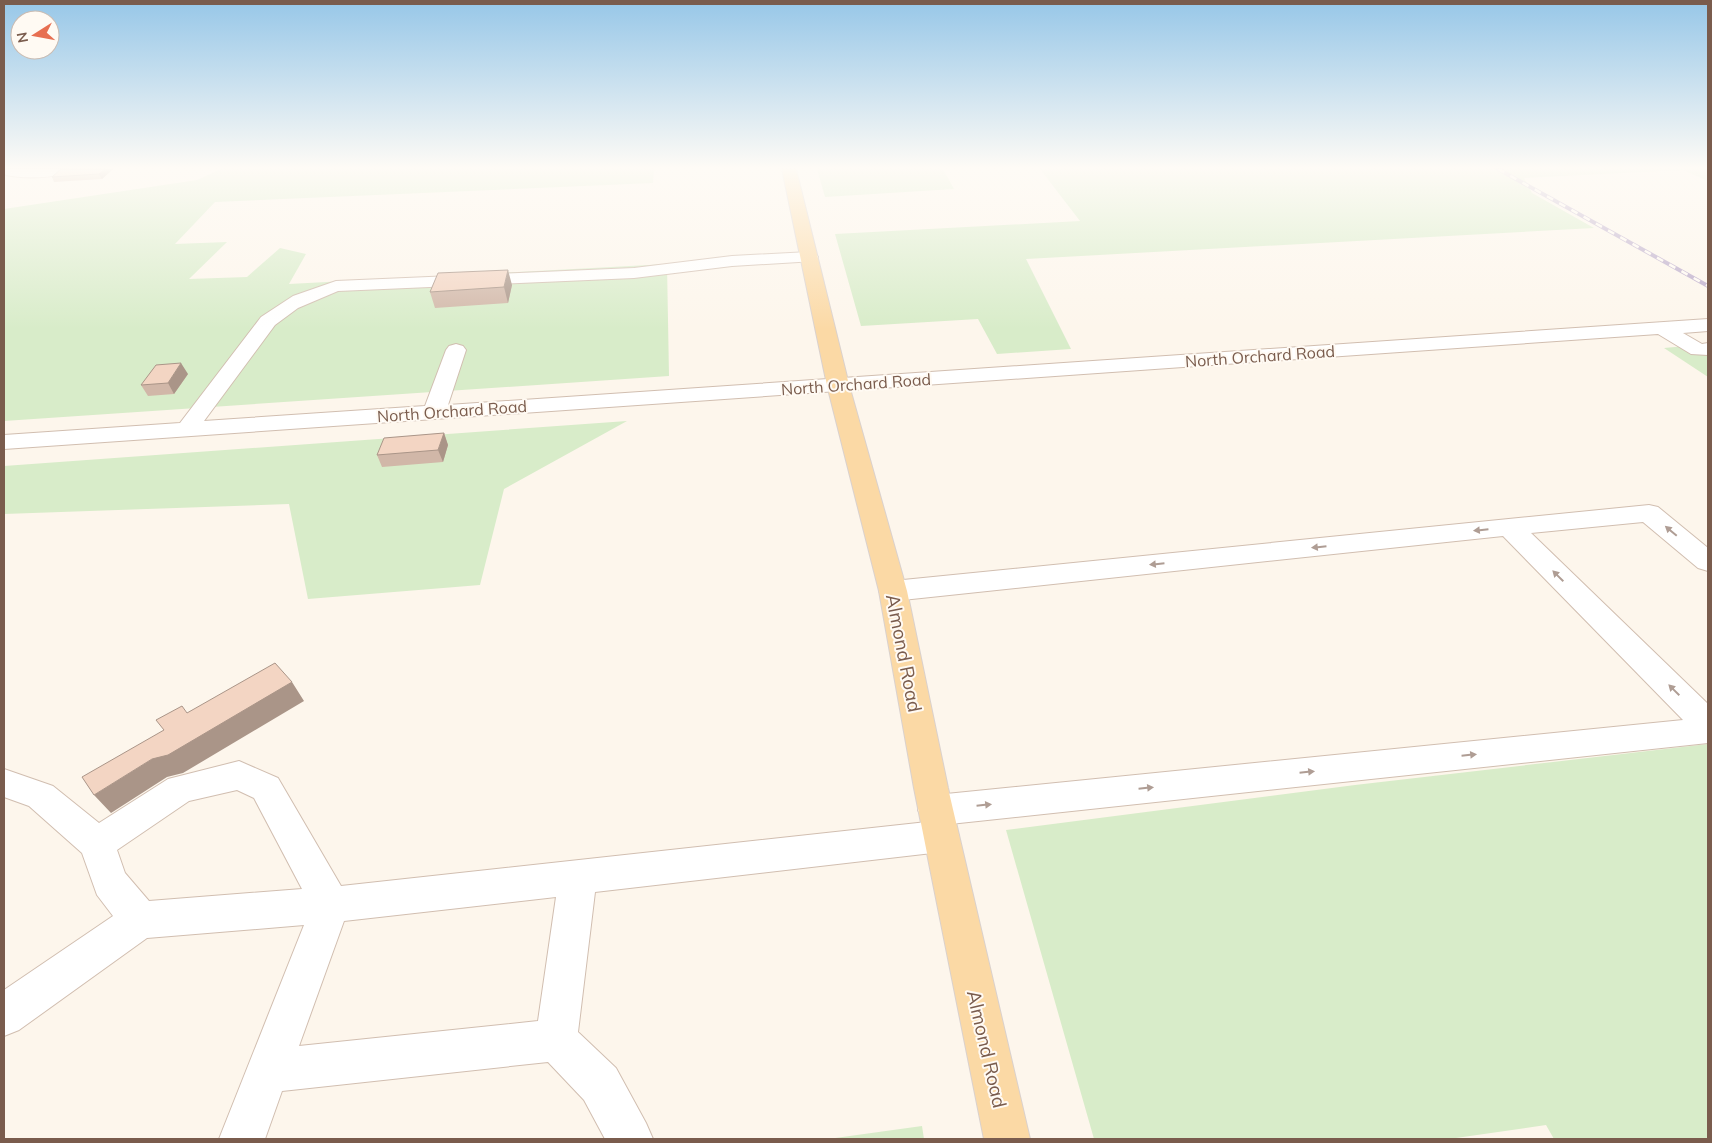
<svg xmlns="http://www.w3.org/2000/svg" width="1712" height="1143" viewBox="0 0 1712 1143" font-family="Mulish,sans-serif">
  <rect width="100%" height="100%" fill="#fdf6ec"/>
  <path fill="#d8ecc9" d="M 221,169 L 654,169 L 653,183 L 215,202 L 175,244 L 227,242 L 189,279 L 247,277 L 280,248 L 306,254 L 289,284 L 667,264 L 669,376 L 4,421 L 4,209 L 197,180 Z
    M 817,169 L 943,169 L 954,189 L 825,197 Z
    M 1040,169 L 1708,169 L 1708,181 L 1683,170 L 1524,178 L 1532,193 L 1594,228 L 1026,259 L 1071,349 L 997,354 L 978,319 L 861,326 L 835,234 L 1080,221 Z
    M 1708,344 L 1708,377 L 1664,348 Z
    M 627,421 L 504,489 L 480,585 L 308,599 L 289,504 L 4,514 L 4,466 Z
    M 1708,744 L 1708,1139 L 1554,1139 L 1546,1125 L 1449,1139 L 1094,1139 L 1006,830 L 1355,785 Z
    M 922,1126 L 924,1139 L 828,1139 Z"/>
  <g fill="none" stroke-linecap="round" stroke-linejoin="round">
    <defs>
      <path id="minor" d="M 6,169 L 68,169 C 60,180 19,178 6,175 L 4,172 Z
        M 809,252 L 815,253 L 818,257 L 815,261 L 732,266 L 634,278 L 338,291 L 298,308 L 275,325 L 204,421 L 425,406 L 446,350 L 449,346 L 456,344 L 463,346 L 466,350 L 448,405 L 1708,319 L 1708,331 L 1683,333 L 1702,344 L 1708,343 L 1708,355 L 1691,354 L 1658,334 L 4,449 L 4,435 L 180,423 L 261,317 L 293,296 L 336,281 L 634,268 L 732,256 Z
        M 1649,505 L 1658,507 L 1708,548 L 1708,571 L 1698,568 L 1643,522 L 1531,533 L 1708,704 L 1708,743 L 950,824 L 954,825 L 959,836 L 954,847 L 941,852 L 595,892 L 578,1032 L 616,1068 L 646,1123 L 653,1139 L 605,1139 L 584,1100 L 548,1062 L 282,1091 L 265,1139 L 219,1139 L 304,925 L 147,938 L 19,1030 L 4,1036 L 4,990 L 113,916 L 97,895 L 82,853 L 29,806 L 4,797 L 4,769 L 53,786 L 99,823 L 168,779 L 239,761 L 278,778 L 341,886 L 927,822 L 924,821 L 918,810 L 924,799 L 936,795 L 1683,720 L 1503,536 L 893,601 L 883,598 L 879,591 L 883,584 L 893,581 ZM 237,790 L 254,798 L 302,889 L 149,901 L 125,873 L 117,850 L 189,801 ZM 556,897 L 538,1021 L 299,1046 L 344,921 Z"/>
      <path id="major" d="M 782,169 L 796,169 L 849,385 L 907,591 L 948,788 L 1030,1139 L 984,1139 L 914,788 L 879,591 L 827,385 Z"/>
    </defs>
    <use href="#minor" stroke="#d1beb0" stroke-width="2"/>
    <use href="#major" stroke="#dad1cd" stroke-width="2"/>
    <use href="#minor" fill="#fff" fill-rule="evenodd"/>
    <use href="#major" fill="#fbd9a5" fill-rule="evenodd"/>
    <defs>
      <path id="rail" d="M 1498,169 L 1708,286"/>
    </defs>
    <use href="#rail" stroke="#b9a8c9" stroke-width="4"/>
    <use href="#rail" stroke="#fffaf3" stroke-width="2.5" stroke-dasharray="7" stroke-linecap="butt"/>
  </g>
  <path fill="#d1b7a8" d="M 113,169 L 102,179 L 54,182 L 52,177 Z
    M 512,285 L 508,303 L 435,308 L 430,292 Z
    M 188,374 L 174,394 L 148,396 L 141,385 Z
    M 444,433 L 448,445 L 443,462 L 382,467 L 377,455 Z"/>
  <path fill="#aa9588" d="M 105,169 L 113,169 L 102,179 L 99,174 Z
    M 508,270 L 512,285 L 508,303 L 504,287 Z
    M 181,363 L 188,374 L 174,394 L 168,383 Z
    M 444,433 L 448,445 L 443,462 L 438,450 Z
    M 292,682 L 304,701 L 183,773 L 167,777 L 111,813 L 94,795 L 152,759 Z"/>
  <path fill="#f3d5c3" stroke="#aa9588" d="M 61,169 L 105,169 L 99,174 L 52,177 Z
    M 508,270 L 504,287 L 430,292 L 438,273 Z
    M 181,363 L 168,383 L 141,385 L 156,365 Z
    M 444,433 L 438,450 L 377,455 L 384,438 Z
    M 275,663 L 292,682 L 168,755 L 152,759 L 94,795 L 82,777 L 164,730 L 156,720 L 182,706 L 187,713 Z"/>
  <defs><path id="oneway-solid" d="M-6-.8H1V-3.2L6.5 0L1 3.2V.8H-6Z" transform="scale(1.25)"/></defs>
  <g fill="#af9d94">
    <use href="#oneway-solid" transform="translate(1481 530) rotate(174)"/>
    <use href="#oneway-solid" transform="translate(1671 531) rotate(-140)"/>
    <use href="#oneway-solid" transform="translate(1319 547) rotate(174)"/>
    <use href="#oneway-solid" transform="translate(1157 564) rotate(174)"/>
    <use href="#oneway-solid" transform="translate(1558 576) rotate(-135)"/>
    <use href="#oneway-solid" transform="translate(1674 690) rotate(-135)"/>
    <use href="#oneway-solid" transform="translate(1469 755) rotate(-6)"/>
    <use href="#oneway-solid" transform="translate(1307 772) rotate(-6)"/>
    <use href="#oneway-solid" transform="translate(1146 788) rotate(-6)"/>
    <use href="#oneway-solid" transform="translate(984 805) rotate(-6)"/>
  </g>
  <linearGradient id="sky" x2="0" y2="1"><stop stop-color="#97c7e8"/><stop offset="0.51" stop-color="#fefbf6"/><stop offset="1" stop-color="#fefbf6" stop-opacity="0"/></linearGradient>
  <rect width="1712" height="329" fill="url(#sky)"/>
  <g text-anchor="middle" stroke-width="4" stroke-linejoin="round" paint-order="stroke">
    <g font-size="16" fill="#7a5c4d" stroke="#fffaf3">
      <text transform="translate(1260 356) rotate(-4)" y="6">North Orchard Road</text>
      <text transform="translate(856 384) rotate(-4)" y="6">North Orchard Road</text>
      <text transform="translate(452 411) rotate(-4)" y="6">North Orchard Road</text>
    </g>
    <g font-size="19" fill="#7a5c4d" stroke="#fffaf3">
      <text transform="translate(904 653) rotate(79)" y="7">Almond Road</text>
      <text transform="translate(987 1049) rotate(77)" y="7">Almond Road</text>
    </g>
  </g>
  <rect width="1712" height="1143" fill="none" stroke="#7a5c4d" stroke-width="10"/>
  <g transform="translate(35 35) rotate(259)"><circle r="24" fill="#fffaf3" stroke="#cabbb1"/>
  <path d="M0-4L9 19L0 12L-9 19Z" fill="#e76f51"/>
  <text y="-8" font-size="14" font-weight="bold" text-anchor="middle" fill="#7a5c4d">N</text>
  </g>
</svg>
